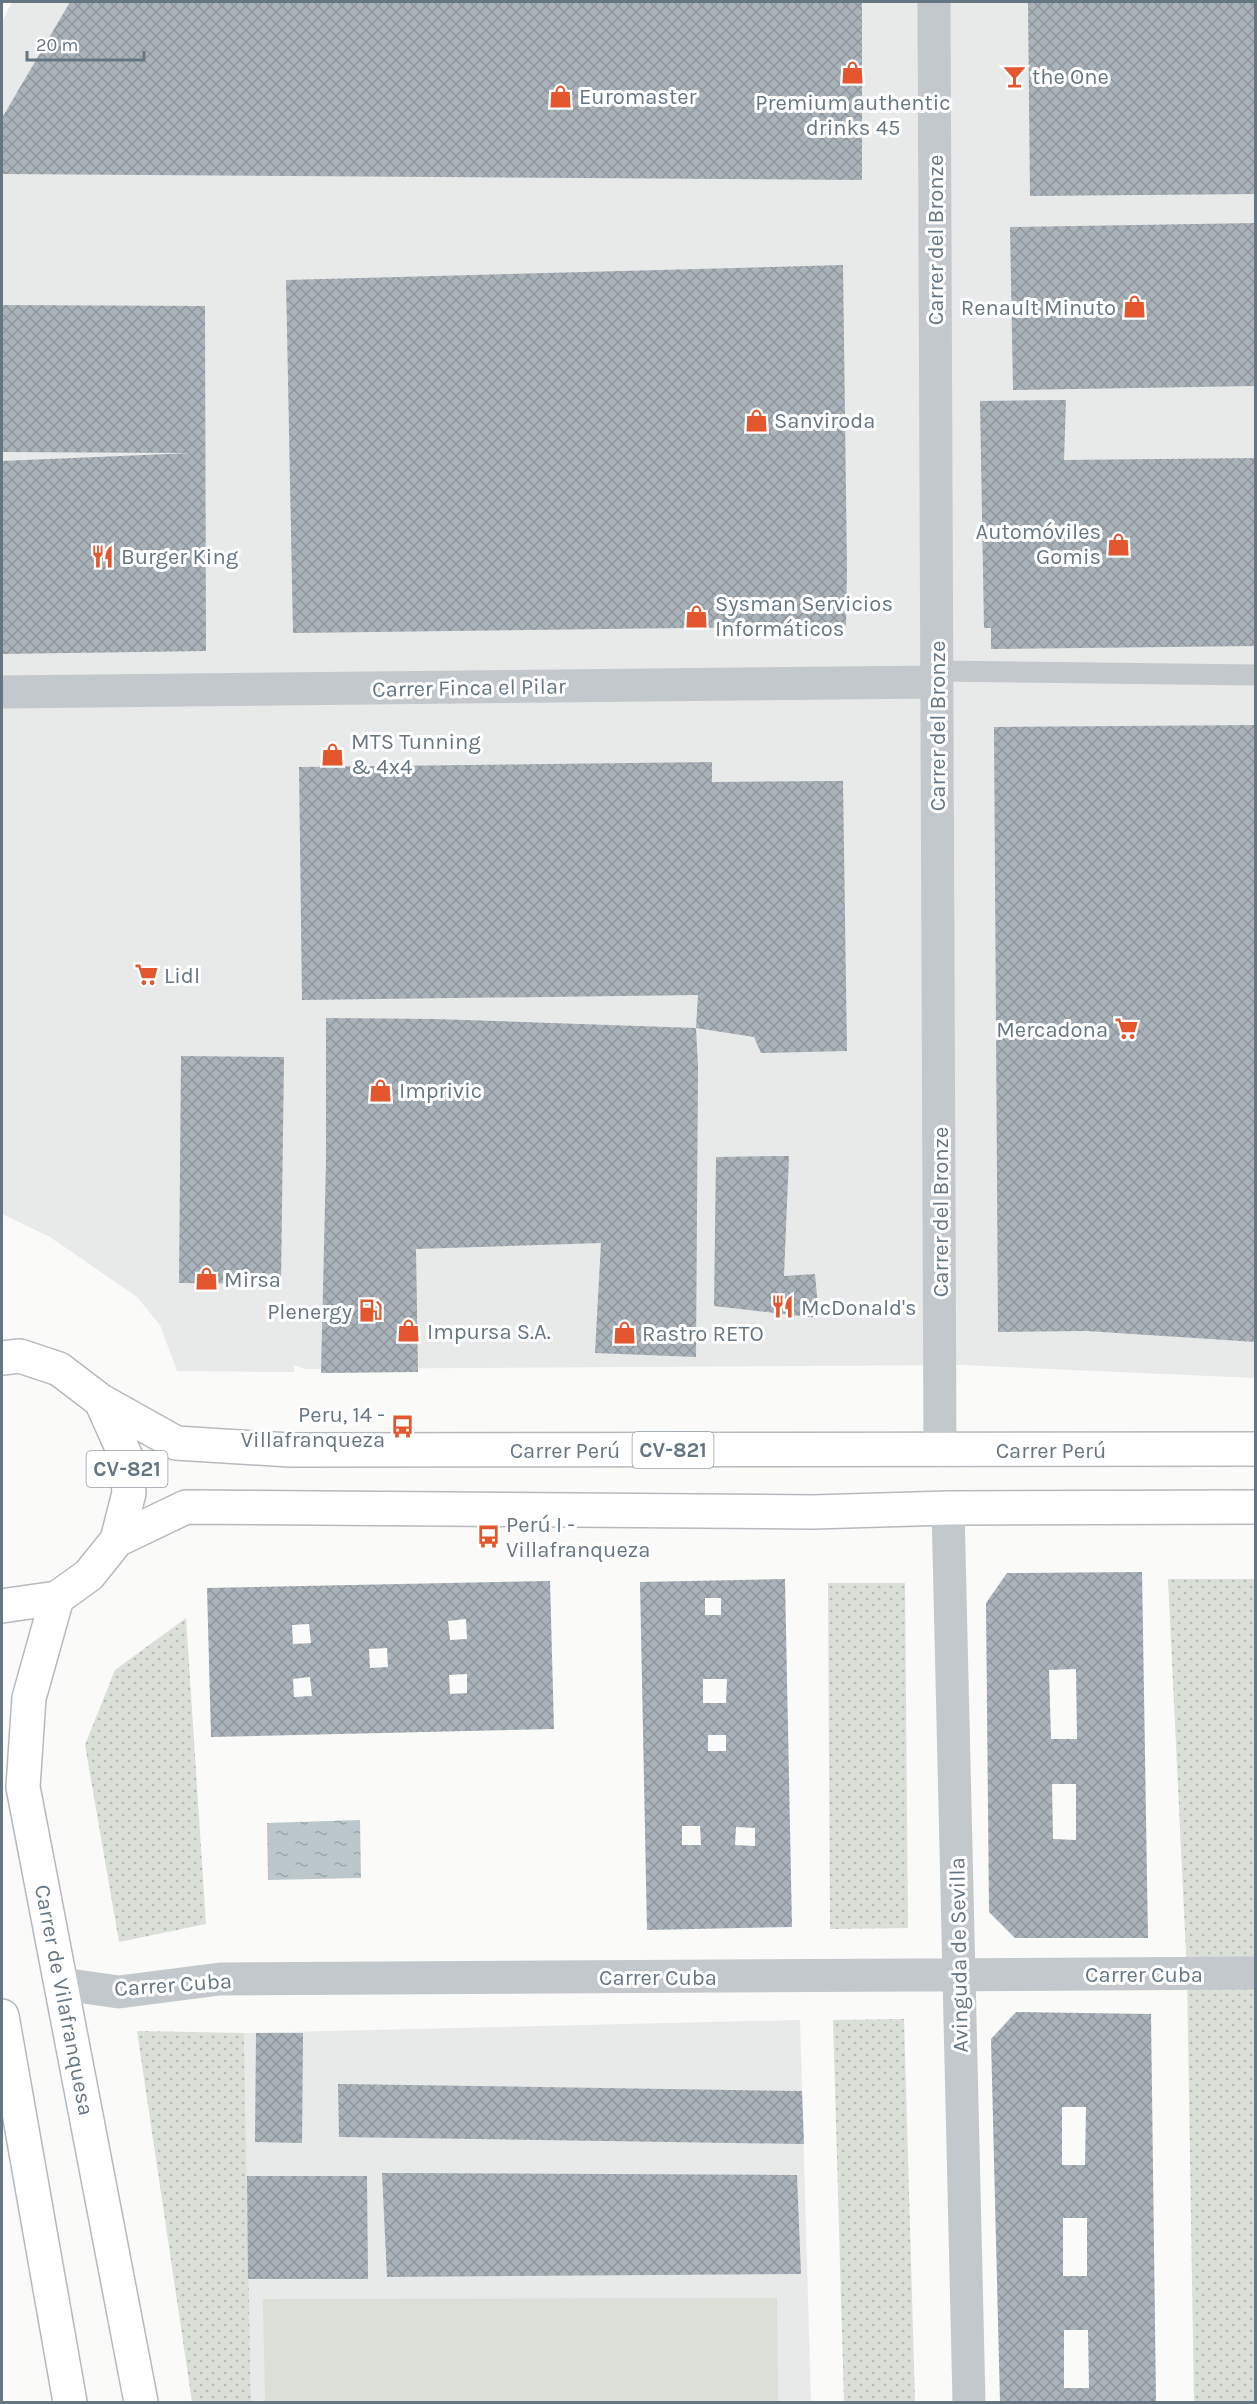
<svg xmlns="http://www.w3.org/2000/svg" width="1257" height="2404" viewBox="0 0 1257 2404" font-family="Karla,sans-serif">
  <defs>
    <pattern id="grass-dots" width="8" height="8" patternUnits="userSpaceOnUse" patternTransform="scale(1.5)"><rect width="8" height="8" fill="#dadfd7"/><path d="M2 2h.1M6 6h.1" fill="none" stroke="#b4b9b4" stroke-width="1.8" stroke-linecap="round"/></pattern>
    <pattern id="water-ripples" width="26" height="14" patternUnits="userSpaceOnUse" patternTransform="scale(1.5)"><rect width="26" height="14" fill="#bbc7cb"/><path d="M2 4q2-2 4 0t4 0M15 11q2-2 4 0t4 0" fill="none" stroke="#9ca6aa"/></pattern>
    <pattern id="building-cross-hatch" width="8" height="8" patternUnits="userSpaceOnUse" patternTransform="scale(1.5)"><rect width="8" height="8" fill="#aab3b9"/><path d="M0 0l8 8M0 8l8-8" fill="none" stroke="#8e969c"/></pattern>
  </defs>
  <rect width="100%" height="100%" fill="#fafaf8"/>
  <path fill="#e8e9e9" d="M 12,2 L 1255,2 L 1255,1378 L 961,1365 L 305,1369 L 294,1365 L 294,1372 L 177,1371 L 160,1325 L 137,1297 L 50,1237 L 2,1214 L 2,22 Z
    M 800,2020 L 811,2402 L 251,2402 L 244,2033 Z"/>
  <path fill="url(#grass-dots)" d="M 1168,1579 L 1255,1579 L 1255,2402 L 1194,2402 L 1187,1973 Z
    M 828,1583 L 905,1583 L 908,1928 L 830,1929 Z
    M 186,1618 L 206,1924 L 119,1942 L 85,1745 L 115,1670 Z
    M 904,2019 L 915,2402 L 844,2402 L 833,2020 Z
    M 137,2031 L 244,2033 L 251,2402 L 192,2402 Z"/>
  <path fill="#dadfd7" d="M 777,2298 L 778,2402 L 265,2402 L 263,2299 Z"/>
  <path fill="url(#water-ripples)" d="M 360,1820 L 361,1878 L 268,1880 L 267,1823 Z"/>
  <path fill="url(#building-cross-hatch)" fill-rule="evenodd" d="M 70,2 L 862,2 L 862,180 L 2,174 L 2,118 Z
    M 1028,2 L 1256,2 L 1256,194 L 1030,196 Z
    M 1256,223 L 1256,386 L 1013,390 L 1010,227 Z
    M 843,265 L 847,569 L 846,626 L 293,633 L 286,280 Z
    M 2,305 L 205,306 L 206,651 L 2,654 L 2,461 L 192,453 L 2,452 Z
    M 1066,400 L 1064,460 L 1256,458 L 1256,646 L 991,649 L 991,628 L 984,628 L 980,401 Z
    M 1256,725 L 1256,1342 L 1087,1331 L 998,1332 L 994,727 Z
    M 712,762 L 712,782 L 843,781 L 847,1051 L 761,1053 L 754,1037 L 696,1028 L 698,995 L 302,1000 L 299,767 Z
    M 326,1018 L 436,1019 L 696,1028 L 698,1067 L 696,1357 L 595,1353 L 601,1243 L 416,1249 L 418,1372 L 321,1373 L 326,1161 Z
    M 181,1056 L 284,1057 L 281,1284 L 179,1283 Z
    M 789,1156 L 784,1276 L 815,1274 L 819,1318 L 714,1306 L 716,1157 Z
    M 1142,1572 L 1148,1938 L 1015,1938 L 989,1912 L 986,1603 L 1007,1573 ZM 1076,1669 L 1077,1739 L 1051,1739 L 1049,1670 ZM 1052,1784 L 1076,1784 L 1076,1840 L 1053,1839 Z
    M 785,1579 L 792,1927 L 647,1930 L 640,1582 ZM 705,1598 L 721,1598 L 721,1615 L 705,1615 ZM 703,1679 L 727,1679 L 726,1703 L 703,1703 ZM 708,1735 L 726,1735 L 726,1751 L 708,1751 ZM 682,1826 L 700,1826 L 701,1845 L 682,1845 ZM 736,1827 L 755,1828 L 755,1846 L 735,1845 Z
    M 550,1581 L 554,1729 L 211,1737 L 207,1588 ZM 466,1619 L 467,1639 L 450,1640 L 448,1621 ZM 309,1624 L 311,1643 L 293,1644 L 292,1625 ZM 387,1648 L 388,1667 L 370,1668 L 369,1649 ZM 467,1674 L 467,1693 L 450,1694 L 449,1675 ZM 310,1677 L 312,1696 L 294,1697 L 293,1679 Z
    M 1016,2012 L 1151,2014 L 1156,2402 L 1000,2402 L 991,2039 ZM 1062,2107 L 1086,2107 L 1085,2165 L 1062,2165 ZM 1063,2218 L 1087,2218 L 1087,2276 L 1063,2276 ZM 1064,2330 L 1088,2330 L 1089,2388 L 1064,2388 Z
    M 256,2033 L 303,2033 L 302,2143 L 255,2142 Z
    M 338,2084 L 802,2091 L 804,2144 L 339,2137 Z
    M 382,2173 L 797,2175 L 801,2274 L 387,2277 Z
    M 247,2176 L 367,2176 L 368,2279 L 248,2279 Z"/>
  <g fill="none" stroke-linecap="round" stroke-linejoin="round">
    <defs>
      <path id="secondary" d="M 57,1598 L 29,1698 L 23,1787 L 141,2402
        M 2,2016 L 70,2402"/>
      <path id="primary" d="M 2,1358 L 20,1356 L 59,1369 L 101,1401 L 126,1457 L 129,1493 L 117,1540 L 89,1575 L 57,1598 L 2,1606
        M 101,1401 L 176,1443 L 290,1450 L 1256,1449
        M 117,1540 L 186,1507 L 813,1512 L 948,1508 L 1256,1507"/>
    </defs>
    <use href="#secondary" stroke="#b3babf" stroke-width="36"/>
    <use href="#primary" stroke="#b5babe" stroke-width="36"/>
    <path stroke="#c3c8cc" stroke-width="21" d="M 937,671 L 1256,675"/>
    <path stroke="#c3c8cc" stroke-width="33" d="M 934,2 L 940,1450
      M 2,692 L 936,682
      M 948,1508 L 969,2402
      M 62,1984 L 119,1992 L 220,1979 L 1256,1973"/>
    <use href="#secondary" stroke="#fff" stroke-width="33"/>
    <use href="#primary" stroke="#fff" stroke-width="33"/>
  </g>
  <defs>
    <symbol id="shop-bare" viewBox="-9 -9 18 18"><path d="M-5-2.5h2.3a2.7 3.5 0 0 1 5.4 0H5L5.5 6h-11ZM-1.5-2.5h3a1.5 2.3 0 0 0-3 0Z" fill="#e4572e" stroke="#fff" stroke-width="2.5" paint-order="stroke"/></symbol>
    <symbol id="bar-bare" viewBox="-9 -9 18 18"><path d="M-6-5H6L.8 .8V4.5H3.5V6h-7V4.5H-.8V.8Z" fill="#e4572e" stroke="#fff" stroke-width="2.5" paint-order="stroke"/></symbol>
    <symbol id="restaurant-bare" viewBox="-9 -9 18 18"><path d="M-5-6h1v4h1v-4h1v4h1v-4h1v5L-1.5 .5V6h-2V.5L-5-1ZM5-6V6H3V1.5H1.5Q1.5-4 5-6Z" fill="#e4572e" stroke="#fff" stroke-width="2.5" paint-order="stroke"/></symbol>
    <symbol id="supermarket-bare" viewBox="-9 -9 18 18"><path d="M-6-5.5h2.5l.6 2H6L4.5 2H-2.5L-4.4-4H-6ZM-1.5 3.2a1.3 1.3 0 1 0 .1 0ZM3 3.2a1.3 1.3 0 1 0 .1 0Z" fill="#e4572e" stroke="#fff" stroke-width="2.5" paint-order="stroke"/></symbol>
    <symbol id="fuel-bare" viewBox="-9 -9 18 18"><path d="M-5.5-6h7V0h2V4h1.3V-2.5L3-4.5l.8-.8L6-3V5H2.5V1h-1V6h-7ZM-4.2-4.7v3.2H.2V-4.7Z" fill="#e4572e" stroke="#fff" stroke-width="2.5" paint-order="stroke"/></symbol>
    <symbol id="bus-bare" viewBox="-9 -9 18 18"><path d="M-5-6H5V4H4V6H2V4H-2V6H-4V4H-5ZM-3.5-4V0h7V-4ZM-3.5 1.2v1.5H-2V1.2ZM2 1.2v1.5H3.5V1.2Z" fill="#e4572e" stroke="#fff" stroke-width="2.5" paint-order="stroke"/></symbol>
  </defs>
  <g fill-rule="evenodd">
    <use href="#shop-bare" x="836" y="56" width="33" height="33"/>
    <use href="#bar-bare" x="998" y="60" width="33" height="33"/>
    <use href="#shop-bare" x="544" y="80" width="33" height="33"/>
    <use href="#shop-bare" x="1118" y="290" width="33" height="33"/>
    <use href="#shop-bare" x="740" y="404" width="33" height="33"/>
    <use href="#shop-bare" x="1102" y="528" width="33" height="33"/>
    <use href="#restaurant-bare" x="86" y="540" width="33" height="33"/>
    <use href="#shop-bare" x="680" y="600" width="33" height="33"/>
    <use href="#shop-bare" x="316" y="738" width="33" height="33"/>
    <use href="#supermarket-bare" x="130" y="958" width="33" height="33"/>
    <use href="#supermarket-bare" x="1110" y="1012" width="33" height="33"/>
    <use href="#shop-bare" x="364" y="1074" width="33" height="33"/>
    <use href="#shop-bare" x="190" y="1262" width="33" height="33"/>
    <use href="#restaurant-bare" x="766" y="1290" width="33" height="33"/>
    <use href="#fuel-bare" x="354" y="1294" width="33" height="33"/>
    <use href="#shop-bare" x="392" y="1314" width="33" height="33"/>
    <use href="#shop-bare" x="608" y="1316" width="33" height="33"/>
    <use href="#bus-bare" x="386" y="1410" width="33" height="33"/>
    <use href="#bus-bare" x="472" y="1520" width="33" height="33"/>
  </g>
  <g text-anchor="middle" stroke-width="6" stroke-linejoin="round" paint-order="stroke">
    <g fill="#fff" stroke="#939fa8" stroke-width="1.5">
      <rect x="632.5" y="1432" width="81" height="36" rx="4.5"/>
      <rect x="86.5" y="1451" width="81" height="36" rx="4.5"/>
    </g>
    <g font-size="21" font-weight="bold" fill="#657683">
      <text x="673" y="1457">CV-821</text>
      <text x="127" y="1476">CV-821</text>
    </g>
    <g font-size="22" fill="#657683" stroke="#fff" text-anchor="start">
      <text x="1032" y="84">the One</text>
      <text x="579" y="104">Euromaster</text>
      <text x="853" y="110" text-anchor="middle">Premium authentic<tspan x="853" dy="25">drinks 45</tspan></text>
      <text x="1116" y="315" text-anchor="end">Renault Minuto</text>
      <text x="774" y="428">Sanviroda</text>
      <text x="1101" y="539" text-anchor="end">Automóviles<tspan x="1101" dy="25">Gomis</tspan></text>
      <text x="121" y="564">Burger King</text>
      <text x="715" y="611">Sysman Servicios<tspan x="715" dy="25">Informáticos</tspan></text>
      <text x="351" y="749">MTS Tunning<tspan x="351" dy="25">&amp; 4x4</tspan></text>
      <text x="164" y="983">Lidl</text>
      <text x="1108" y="1037" text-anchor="end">Mercadona</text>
      <text x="399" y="1098">Imprivic</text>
      <text x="224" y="1287">Mirsa</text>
      <text x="801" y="1315">McDonald's</text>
      <text x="352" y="1319" text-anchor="end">Plenergy</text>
      <text x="427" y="1339">Impursa S.A.</text>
      <text x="642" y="1341">Rastro RETO</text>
      <text x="385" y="1422" text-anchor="end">Peru, 14 -<tspan x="385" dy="25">Villafranqueza</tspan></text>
      <text x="506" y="1532">Perú I -<tspan x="506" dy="25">Villafranqueza</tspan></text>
    </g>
    <g font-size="22" fill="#657683" stroke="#fff">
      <text transform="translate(935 240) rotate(-90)" y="8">Carrer del Bronze</text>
      <text transform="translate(469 687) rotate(-1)" y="8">Carrer Finca el Pilar</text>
      <text transform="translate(937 726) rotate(-90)" y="8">Carrer del Bronze</text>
      <text transform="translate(940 1212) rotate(-90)" y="8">Carrer del Bronze</text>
      <text x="565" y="1458">Carrer Perú</text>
      <text x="1051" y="1458">Carrer Perú</text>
      <text transform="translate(958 1955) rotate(-91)" y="8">Avinguda de Sevilla</text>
      <text x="1144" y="1982">Carrer Cuba</text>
      <text x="658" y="1985">Carrer Cuba</text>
      <text transform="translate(173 1984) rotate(-4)" y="8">Carrer Cuba</text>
      <text transform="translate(65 2000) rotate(79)" y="8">Carrer de Vilafranquesa</text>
    </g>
  </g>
  <rect width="1257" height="2404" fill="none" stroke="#657683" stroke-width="6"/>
  <path d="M27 51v9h117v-9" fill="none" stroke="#657683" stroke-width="3"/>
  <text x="36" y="51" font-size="18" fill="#657683" stroke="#ffffff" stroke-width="4.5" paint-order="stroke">20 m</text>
</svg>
